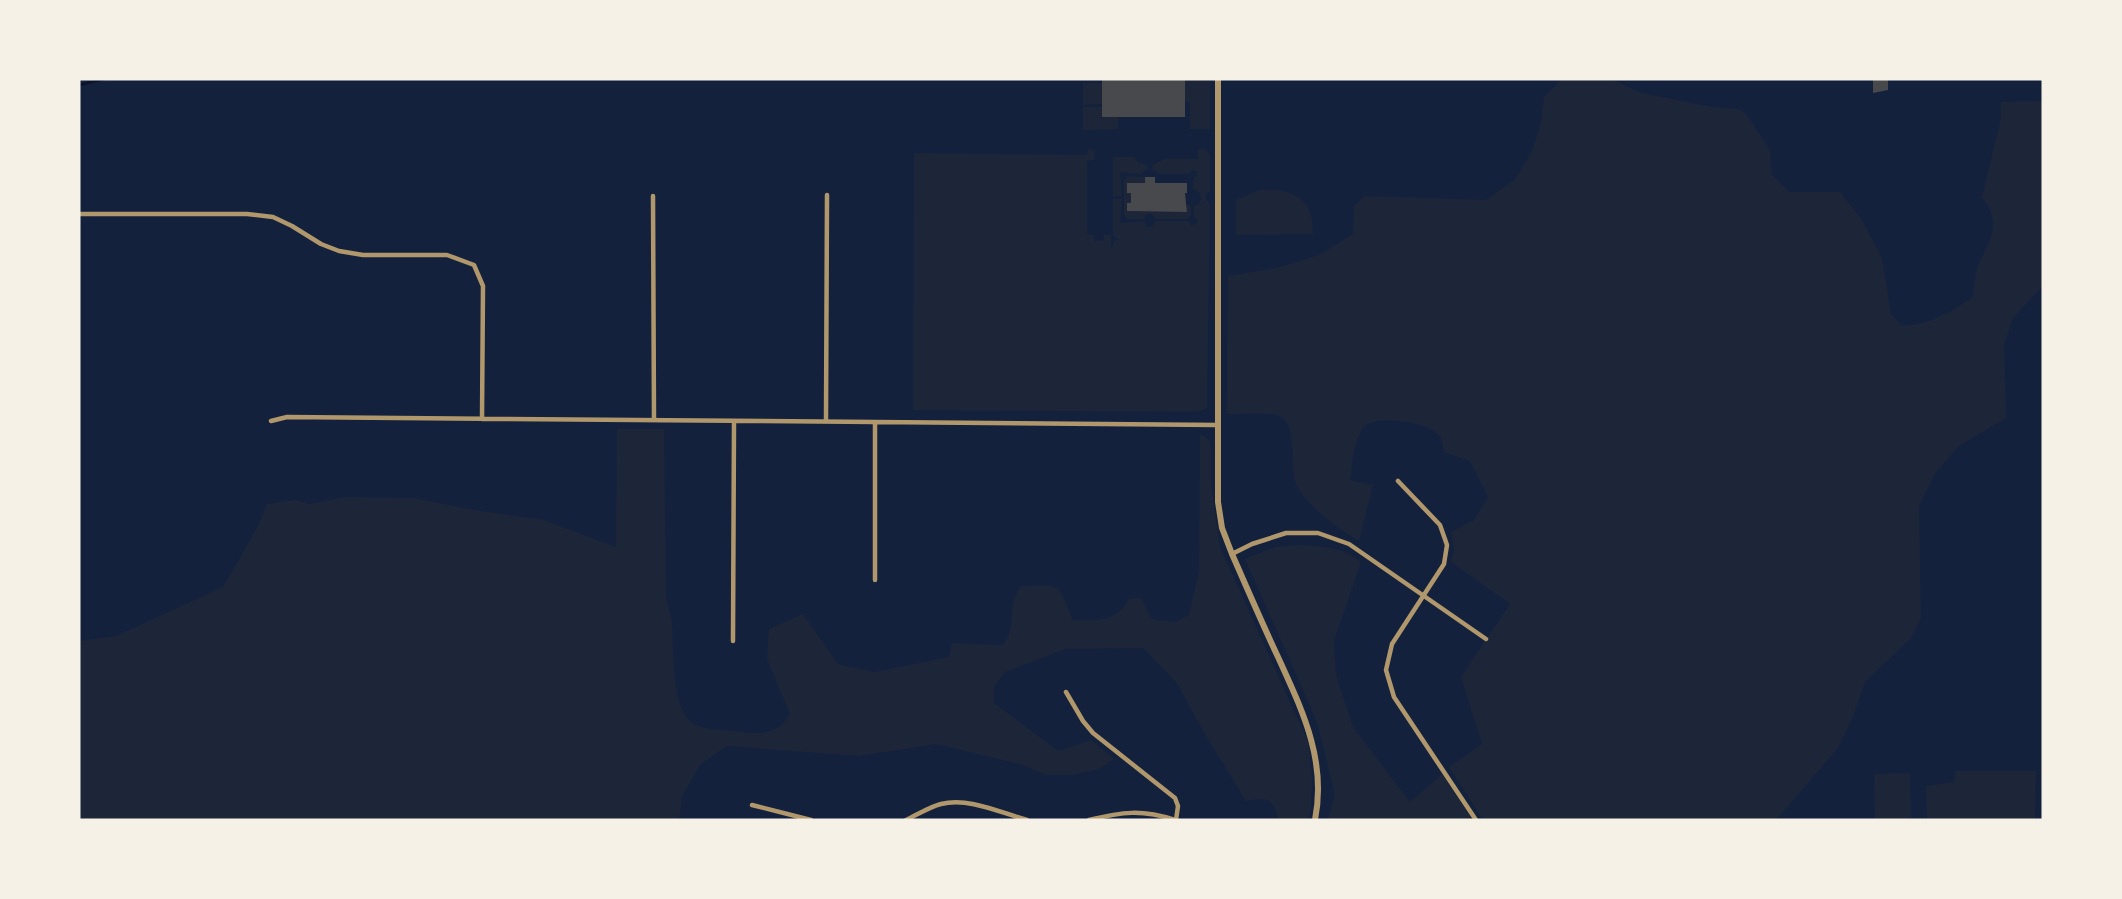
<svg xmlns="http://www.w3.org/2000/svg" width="2122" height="899" viewBox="0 0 2122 899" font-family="Karla,sans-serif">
  <rect width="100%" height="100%" fill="#14213d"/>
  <path fill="#1d2539" d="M 1185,79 L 1210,79 L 1210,129 L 1190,129 L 1190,102 L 1185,101 Z
    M 1562,79 L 1612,79 L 1641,93 L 1711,107 L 1739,109 L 1746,114 L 1770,150 L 1772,175 L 1790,192 L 1840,192 L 1862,220 L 1882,258 L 1891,314 L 1902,326 C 1930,324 1950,313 1973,297 C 1974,285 1974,275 1979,264 C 1991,236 2002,225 1982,197 L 2001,118 L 2001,102 L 2043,101 L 2043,286 L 2013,318 L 2004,345 L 2006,418 L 1959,446 L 1936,472 L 1919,506 L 1921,618 L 1911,638 L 1865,682 L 1853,717 L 1838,748 L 1776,820 L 1483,820 L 1449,767 L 1482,744 L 1461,677 L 1510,604 L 1451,562 L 1454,551 L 1451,532 L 1474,520 L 1488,497 L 1470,461 L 1444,452 C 1443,447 1442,440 1440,436 C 1430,422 1375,414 1364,427 C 1353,441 1353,464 1350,480 L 1373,485 L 1359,541 C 1339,529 1306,506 1296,484 C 1289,466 1298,427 1281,417 C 1271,411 1240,415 1227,414 L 1228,276 L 1277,268 L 1319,255 L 1353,234 L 1354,206 L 1365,196 L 1486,200 L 1515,179 L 1532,151 L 1541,122 L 1544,97 Z
    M 1083,83 L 1102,83 L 1102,104 L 1083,105 Z
    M 1083,107 L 1102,107 L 1102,116 L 1118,117 L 1118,129 L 1083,130 Z
    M 1088,148 L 1095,151 L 1094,160 L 1087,161 L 1087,234 L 1094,235 L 1095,241 L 1103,241 L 1104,235 L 1111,235 L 1111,248 L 1113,248 L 1113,242 L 1118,239 L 1113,235 L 1113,199 L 1122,199 L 1120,223 L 1144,221 L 1147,227 L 1152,227 L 1156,221 L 1189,221 L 1191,225 L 1196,224 L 1198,220 L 1194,217 L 1194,206 L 1199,204 L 1201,198 L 1199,192 L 1193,189 L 1194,178 L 1197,176 L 1196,171 L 1192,170 L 1189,174 L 1160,174 L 1152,169 L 1152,165 L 1164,159 L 1198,159 L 1198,149 L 1205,149 L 1210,154 L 1210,191 L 1206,195 L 1206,200 L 1210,203 L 1207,408 L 1198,412 L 913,410 L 914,153 L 1087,155 Z
    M 1113,157 L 1134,157 L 1138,162 L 1147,165 L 1148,169 L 1140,174 L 1120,172 L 1122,196 L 1113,196 Z
    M 1128,176 L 1147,177 L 1145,183 L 1131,193 L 1131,203 L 1128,203 L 1128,211 L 1186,212 L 1187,204 L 1191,206 L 1191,215 L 1187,219 L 1155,219 L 1152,214 L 1147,214 L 1144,219 L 1128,219 L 1124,215 L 1124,180 Z
    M 1260,190 C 1294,188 1314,199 1313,234 L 1236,235 L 1236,200 Z
    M 617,429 L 664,429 L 666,597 C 668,606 671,614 672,623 C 674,648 670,713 696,725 C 709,731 730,730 744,732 C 764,735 780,732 790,714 L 767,659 L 769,629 L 803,614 L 838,664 L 874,672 L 949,657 L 952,643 L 1003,645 C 1019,623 1005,607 1021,586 C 1063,585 1057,582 1073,620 C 1098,620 1115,623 1129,599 L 1141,598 L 1152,619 L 1175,622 L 1189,615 L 1199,572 L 1200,434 L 1209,440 L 1211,450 L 1211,483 L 1220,547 L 1308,742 L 1312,779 L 1311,808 L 1308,820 L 1278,820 C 1275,799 1266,796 1246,801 L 1203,731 L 1177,683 L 1143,648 L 1066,649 L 1005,672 L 994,687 L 994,703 L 1058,751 L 1091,740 L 1114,759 L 1099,769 L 1072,775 L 1046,775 L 1023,765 L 936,744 L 859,756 L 727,746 L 701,764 L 682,796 L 679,820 L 79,820 L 79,641 L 116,636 L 223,587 L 257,528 L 267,504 L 295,500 L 309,504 L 345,497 L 413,498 L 474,510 L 544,520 L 616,547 Z
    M 1295,545 C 1319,546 1342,546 1361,562 L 1334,641 L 1336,675 L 1353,727 L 1410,802 L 1442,774 L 1473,820 L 1328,820 L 1335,795 L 1317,722 L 1245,559 L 1275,547 Z
    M 1955,771 L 2036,771 L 2035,820 L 1927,820 L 1926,786 L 1954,782 Z
    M 1910,773 L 1911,820 L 1875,820 L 1874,774 Z"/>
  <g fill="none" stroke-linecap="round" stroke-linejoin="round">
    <path stroke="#0b132b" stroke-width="2.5" d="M 79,85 L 104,79"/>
  </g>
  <path fill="#48494c" d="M 1102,79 L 1185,79 L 1185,117 L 1102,117 Z
    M 1873,79 L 1888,79 L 1888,90 L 1873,93 Z
    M 1145,177 L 1155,177 L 1155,183 L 1187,183 L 1187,193 L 1185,193 L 1187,212 L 1127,211 L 1127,203 L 1131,203 L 1131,193 L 1127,193 L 1127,183 L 1145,183 Z"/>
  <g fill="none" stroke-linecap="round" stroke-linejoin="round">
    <path stroke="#b1986c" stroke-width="4.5" d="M 653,196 L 654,420
      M 79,214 L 247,214 L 273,217 L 292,226 L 321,244 L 339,251 L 363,255 L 447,255 L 474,265 L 483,286 L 482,419
      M 271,421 L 287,417 L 1217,425
      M 826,421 L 827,195
      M 1398,481 L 1440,525 L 1447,545 L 1444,564 L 1392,644 L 1386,670 L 1394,697 L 1476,820
      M 1232,554 L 1252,544 L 1286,533 L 1318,533 L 1349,544 L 1486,639
      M 875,580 L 875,422
      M 733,641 L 734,421
      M 1066,692 L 1083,721 L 1093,733 L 1175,798 L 1178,806 L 1176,820
      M 752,805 L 811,820
      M 906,820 C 917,815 929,807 941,804 C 969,797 1001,813 1027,820
      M 1089,820 C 1122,812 1141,809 1175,820"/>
    <path stroke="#b1986c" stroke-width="6" d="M 1218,79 L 1218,502 L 1222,528 L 1232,554 C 1247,588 1262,623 1278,657 C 1302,710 1327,760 1315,820"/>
  </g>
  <rect width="2122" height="899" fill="none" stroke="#f6f1e7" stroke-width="161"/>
</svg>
